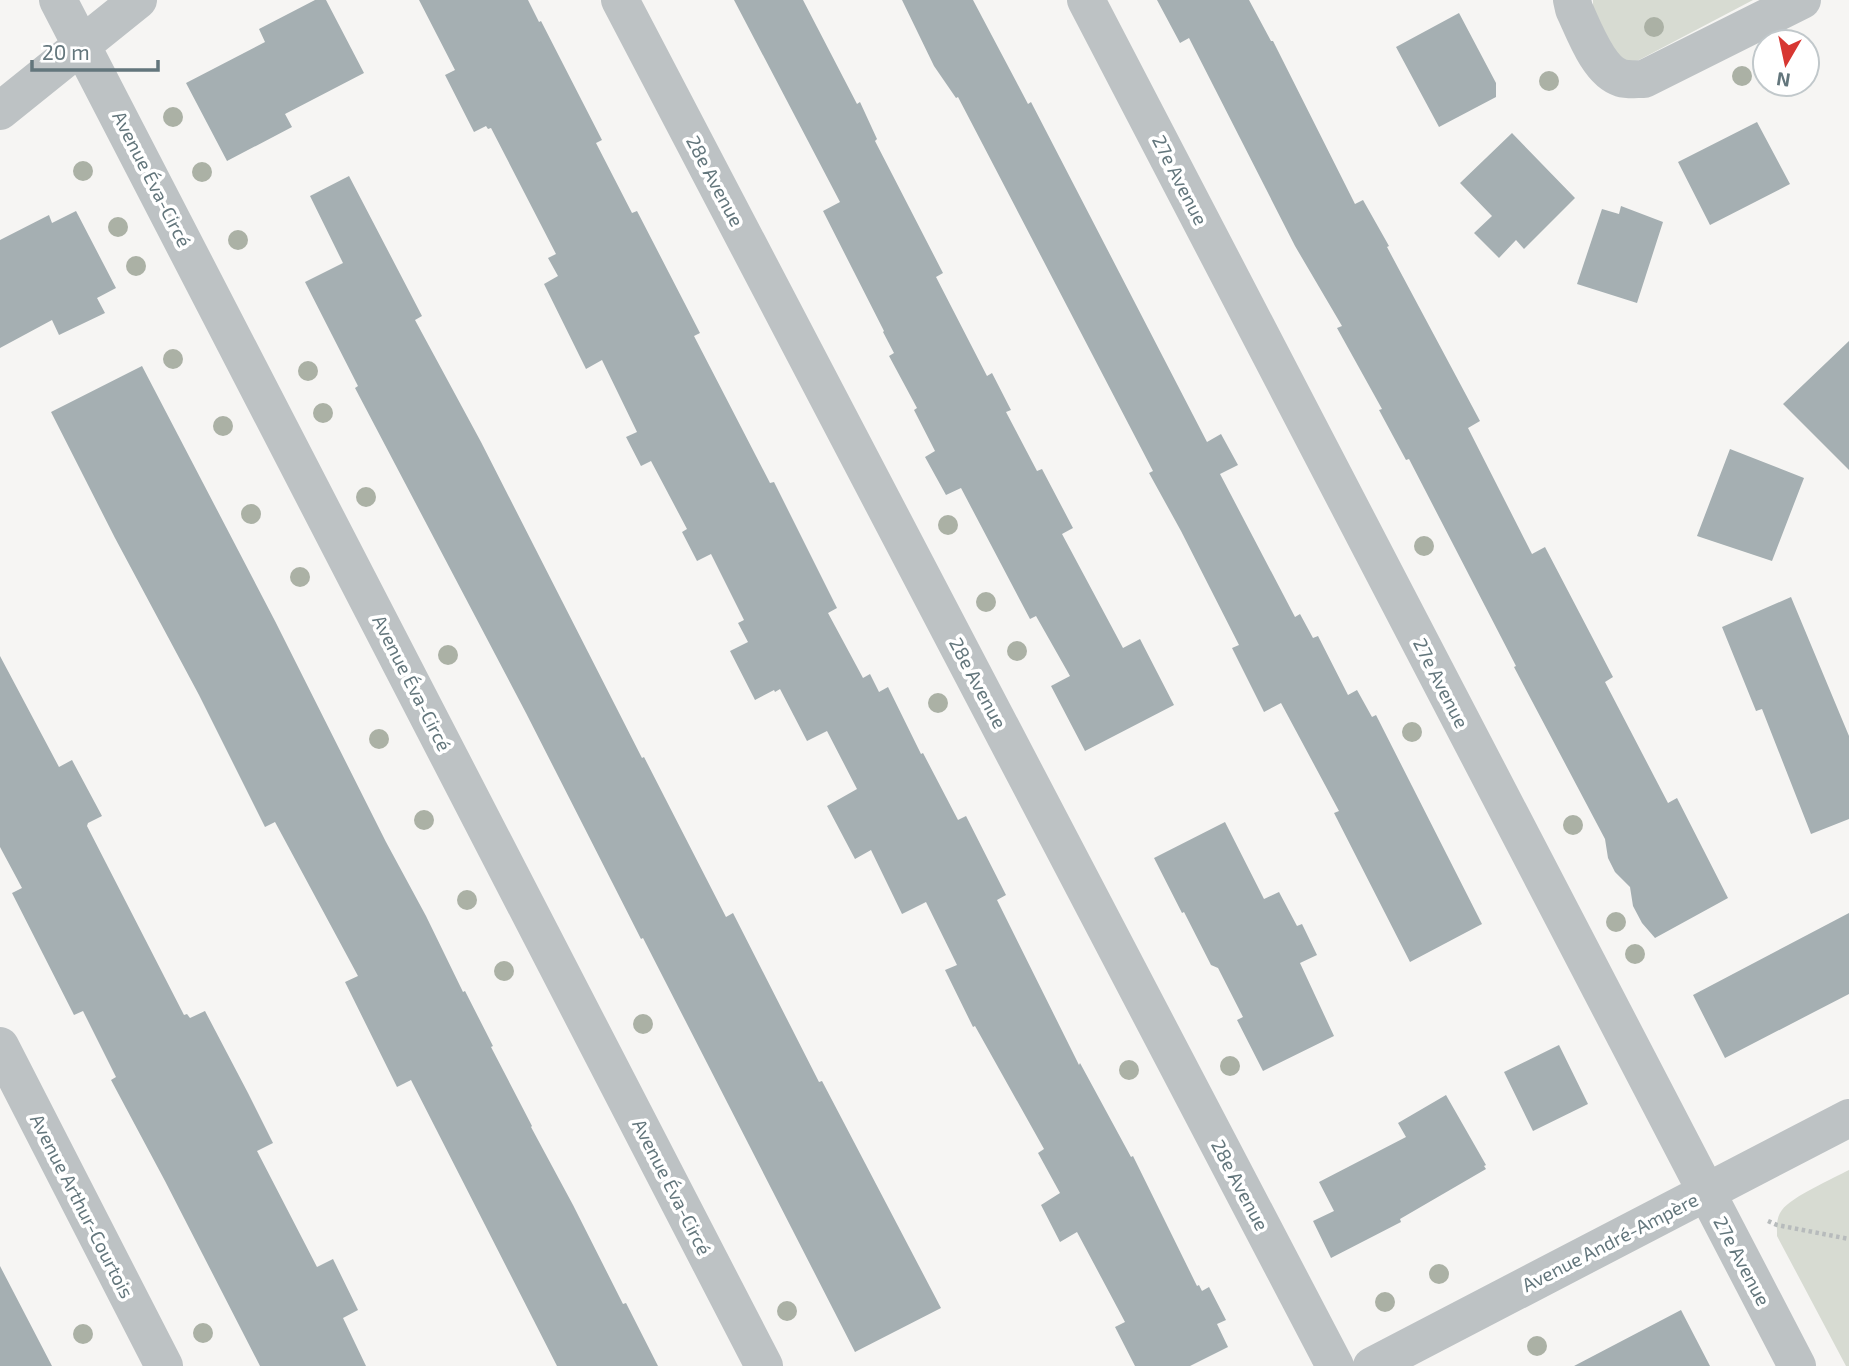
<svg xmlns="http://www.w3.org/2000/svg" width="1849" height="1366" viewBox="0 0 1849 1366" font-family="'Exo 2',sans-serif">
  <rect width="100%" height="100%" fill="#f6f5f3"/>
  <path fill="#d7dbd2" d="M 1593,0 L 1753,0 L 1639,60 C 1633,61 1627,62 1622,59 C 1613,53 1599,19 1593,8 Z
    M 1849,1170 L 1849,1366 L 1846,1366 L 1777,1236 C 1777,1226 1776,1218 1782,1210 C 1791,1197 1834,1178 1849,1170 Z"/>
  <path fill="#a5afb2" d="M 315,0 L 326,0 L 364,73 L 285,114 L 292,127 L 227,161 L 186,83 L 265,42 L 259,29 Z
    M 419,0 L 528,0 L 539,22 L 541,21 L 602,140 L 596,143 L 632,213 L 637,211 L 700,333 L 694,336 L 770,483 L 774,482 L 837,608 L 828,613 L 863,678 L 870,674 L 879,692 L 888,687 L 921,754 L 923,753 L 958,820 L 966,816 L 1006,895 L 997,900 L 1079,1065 L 1080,1063 L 1131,1157 L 1133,1156 L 1197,1286 L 1199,1285 L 1202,1291 L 1209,1287 L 1226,1320 L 1217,1324 L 1228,1347 L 1190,1366 L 1135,1366 L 1115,1327 L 1125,1322 L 1077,1232 L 1060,1242 L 1041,1205 L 1060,1193 L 1038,1153 L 1044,1149 L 975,1026 L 973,1027 L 945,970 L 957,965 L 926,902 L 902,914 L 871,850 L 855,859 L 827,806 L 857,789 L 827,731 L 807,741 L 780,689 L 775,692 L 774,690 L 755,700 L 730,651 L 748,642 L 738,623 L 744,620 L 711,554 L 697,561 L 682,532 L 687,529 L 651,461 L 641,466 L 626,437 L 637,432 L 602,360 L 586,369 L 544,284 L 558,276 L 548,258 L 556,254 L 491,128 L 488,129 L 486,126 L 474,132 L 445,75 L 455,70 Z
    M 734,0 L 803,0 L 857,104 L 860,102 L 877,139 L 875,141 L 943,273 L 936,277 L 987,376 L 992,373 L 1011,410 L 1006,412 L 1037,471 L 1042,469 L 1073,528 L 1062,534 L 1123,648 L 1140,639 L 1174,705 L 1085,751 L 1051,686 L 1070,676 L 1036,616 L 1030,619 L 961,488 L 946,495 L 925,457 L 935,451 L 914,410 L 917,408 L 889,356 L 894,353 L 883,332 L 884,331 L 823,211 L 840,202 Z
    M 902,0 L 973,0 L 1028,104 L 1031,102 L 1207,442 L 1221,434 L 1238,465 L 1220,474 L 1295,617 L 1300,614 L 1313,638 L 1318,636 L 1348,695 L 1357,690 L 1372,717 L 1376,715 L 1482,924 L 1410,962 L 1334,813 L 1339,811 L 1281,703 L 1264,712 L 1232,648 L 1239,645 L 1181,531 L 1149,473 L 1153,471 L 958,97 L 956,98 L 934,66 Z
    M 1157,0 L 1249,0 L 1271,41 L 1273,41 L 1355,204 L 1363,200 L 1389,246 L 1387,247 L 1480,421 L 1468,428 L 1532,554 L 1545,547 L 1613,677 L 1605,682 L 1668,803 L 1677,798 L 1728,898 L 1655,938 L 1642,923 L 1633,906 L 1630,887 L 1615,872 L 1608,858 L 1605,839 L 1514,667 L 1516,666 L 1409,459 L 1406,460 L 1379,410 L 1382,409 L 1337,328 L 1342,326 L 1295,246 L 1189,38 L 1180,43 Z
    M 1459,13 L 1496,83 L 1496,97 L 1439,127 L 1396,47 Z
    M 1757,122 L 1790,184 L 1710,225 L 1678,162 Z
    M 1512,133 L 1575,198 L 1524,249 L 1516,240 L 1499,258 L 1474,233 L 1492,216 L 1460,183 Z
    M 349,176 L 422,316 L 415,320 L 481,442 L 642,758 L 644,757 L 726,917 L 733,913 L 819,1082 L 822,1081 L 941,1308 L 855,1352 L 643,938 L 641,939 L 526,713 L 355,388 L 358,386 L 305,282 L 343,263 L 310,196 Z
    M 1621,206 L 1663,222 L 1637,303 L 1577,284 L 1602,209 L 1619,214 Z
    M 76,211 L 116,288 L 97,298 L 105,313 L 59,335 L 52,320 L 0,348 L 0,240 L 49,215 L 52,223 Z
    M 1849,341 L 1849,470 L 1783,404 Z
    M 142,366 L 275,621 L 386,842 L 426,916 L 463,992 L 465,991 L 493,1046 L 491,1047 L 532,1126 L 531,1127 L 573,1205 L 623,1304 L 626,1303 L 658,1366 L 557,1366 L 411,1080 L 397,1087 L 345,982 L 358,976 L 275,822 L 265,827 L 199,695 L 115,538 L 51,412 Z
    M 1730,449 L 1804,478 L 1772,561 L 1697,536 Z
    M 1791,597 L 1849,736 L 1849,819 L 1811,834 L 1762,709 L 1756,711 L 1722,627 Z
    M 0,656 L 59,767 L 72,760 L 102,816 L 88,823 L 87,826 L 184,1015 L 187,1014 L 190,1018 L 205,1011 L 248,1093 L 273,1143 L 257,1151 L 317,1267 L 333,1259 L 358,1310 L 343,1318 L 366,1366 L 260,1366 L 165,1181 L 111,1080 L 116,1077 L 83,1011 L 74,1015 L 12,893 L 22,888 L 0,847 Z
    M 1225,822 L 1264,899 L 1279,892 L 1297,926 L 1302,924 L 1317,955 L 1300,963 L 1334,1036 L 1263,1071 L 1237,1020 L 1243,1017 L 1218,968 L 1211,965 L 1184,912 L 1182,913 L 1154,858 Z
    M 1849,913 L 1849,994 L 1725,1058 L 1693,995 Z
    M 1559,1045 L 1588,1104 L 1533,1131 L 1504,1072 Z
    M 1446,1095 L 1486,1165 L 1484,1166 L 1486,1169 L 1400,1219 L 1401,1222 L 1331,1258 L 1313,1221 L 1334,1211 L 1319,1182 L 1406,1137 L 1398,1123 Z
    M 0,1266 L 52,1366 L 0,1366 Z
    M 1681,1310 L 1710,1366 L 1574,1366 Z"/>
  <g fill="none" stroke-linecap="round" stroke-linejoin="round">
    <path stroke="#b7bbbc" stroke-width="4.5" stroke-dasharray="3.5 3.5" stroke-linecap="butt" d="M 1768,1221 L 1777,1225 L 1849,1239"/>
    <path stroke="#bdc2c4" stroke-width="38" d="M 58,0 L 764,1366
      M 620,0 L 1335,1366
      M 1086,0 L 1797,1366
      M 1572,0 L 1574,9 C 1584,30 1598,71 1621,78 C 1628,80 1636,79 1644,79 L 1802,0
      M 0,111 L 138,0
      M 0,1046 L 164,1366
      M 1372,1366 L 1849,1118"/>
  </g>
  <g fill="#abb1a5">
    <circle cx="1654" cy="27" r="10"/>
    <circle cx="1742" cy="76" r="10"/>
    <circle cx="1549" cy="81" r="10"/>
    <circle cx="173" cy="117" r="10"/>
    <circle cx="83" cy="171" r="10"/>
    <circle cx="202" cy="172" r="10"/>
    <circle cx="118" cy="227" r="10"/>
    <circle cx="238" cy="240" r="10"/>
    <circle cx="136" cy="266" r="10"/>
    <circle cx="173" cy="359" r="10"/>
    <circle cx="308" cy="371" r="10"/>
    <circle cx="323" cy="413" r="10"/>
    <circle cx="223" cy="426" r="10"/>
    <circle cx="366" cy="497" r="10"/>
    <circle cx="251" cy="514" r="10"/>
    <circle cx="948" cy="525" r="10"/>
    <circle cx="1424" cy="546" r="10"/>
    <circle cx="300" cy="577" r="10"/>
    <circle cx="986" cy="602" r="10"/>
    <circle cx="1017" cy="651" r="10"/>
    <circle cx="448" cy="655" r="10"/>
    <circle cx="938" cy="703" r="10"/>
    <circle cx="1412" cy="732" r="10"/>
    <circle cx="379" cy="739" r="10"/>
    <circle cx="424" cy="820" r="10"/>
    <circle cx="1573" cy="825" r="10"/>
    <circle cx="467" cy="900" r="10"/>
    <circle cx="1616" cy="922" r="10"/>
    <circle cx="1635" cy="954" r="10"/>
    <circle cx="504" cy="971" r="10"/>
    <circle cx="643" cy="1024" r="10"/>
    <circle cx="1230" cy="1066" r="10"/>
    <circle cx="1129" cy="1070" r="10"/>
    <circle cx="1439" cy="1274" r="10"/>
    <circle cx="1385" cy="1302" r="10"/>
    <circle cx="787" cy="1311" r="10"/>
    <circle cx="203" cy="1333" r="10"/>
    <circle cx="83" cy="1334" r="10"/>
    <circle cx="1537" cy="1346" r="10"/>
  </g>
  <g text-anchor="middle" stroke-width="7" stroke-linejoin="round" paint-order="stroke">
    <g font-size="19" fill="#63767c" stroke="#fff">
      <text transform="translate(152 179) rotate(63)" y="7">Avenue Éva-Circé</text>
      <text transform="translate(1180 180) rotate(63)" y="7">27e Avenue</text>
      <text transform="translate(715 181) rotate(62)" y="7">28e Avenue</text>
      <text transform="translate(412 683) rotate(63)" y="7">Avenue Éva-Circé</text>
      <text transform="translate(978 683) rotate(62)" y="7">28e Avenue</text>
      <text transform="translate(1441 683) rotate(63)" y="7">27e Avenue</text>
      <text transform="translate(1240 1185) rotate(62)" y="7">28e Avenue</text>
      <text transform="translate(672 1187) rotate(63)" y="7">Avenue Éva-Circé</text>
      <text transform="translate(82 1206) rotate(63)" y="7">Avenue Arthur-Courtois</text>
      <text transform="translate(1610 1242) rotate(-27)" y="7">Avenue André-Ampère</text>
      <text transform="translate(1742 1261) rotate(62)" y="7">27e Avenue</text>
    </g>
  </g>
  <g transform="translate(1786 63) rotate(189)"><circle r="33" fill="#ffffff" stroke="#c1c8cb" stroke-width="2"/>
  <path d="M0-5L12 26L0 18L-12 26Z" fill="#d73732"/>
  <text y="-10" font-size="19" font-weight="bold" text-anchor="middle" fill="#63767c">N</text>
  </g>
  <path d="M32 60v10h126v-10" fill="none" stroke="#63767c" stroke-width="3.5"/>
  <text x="42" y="60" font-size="21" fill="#63767c" stroke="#ffffff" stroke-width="5" paint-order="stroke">20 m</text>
</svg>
